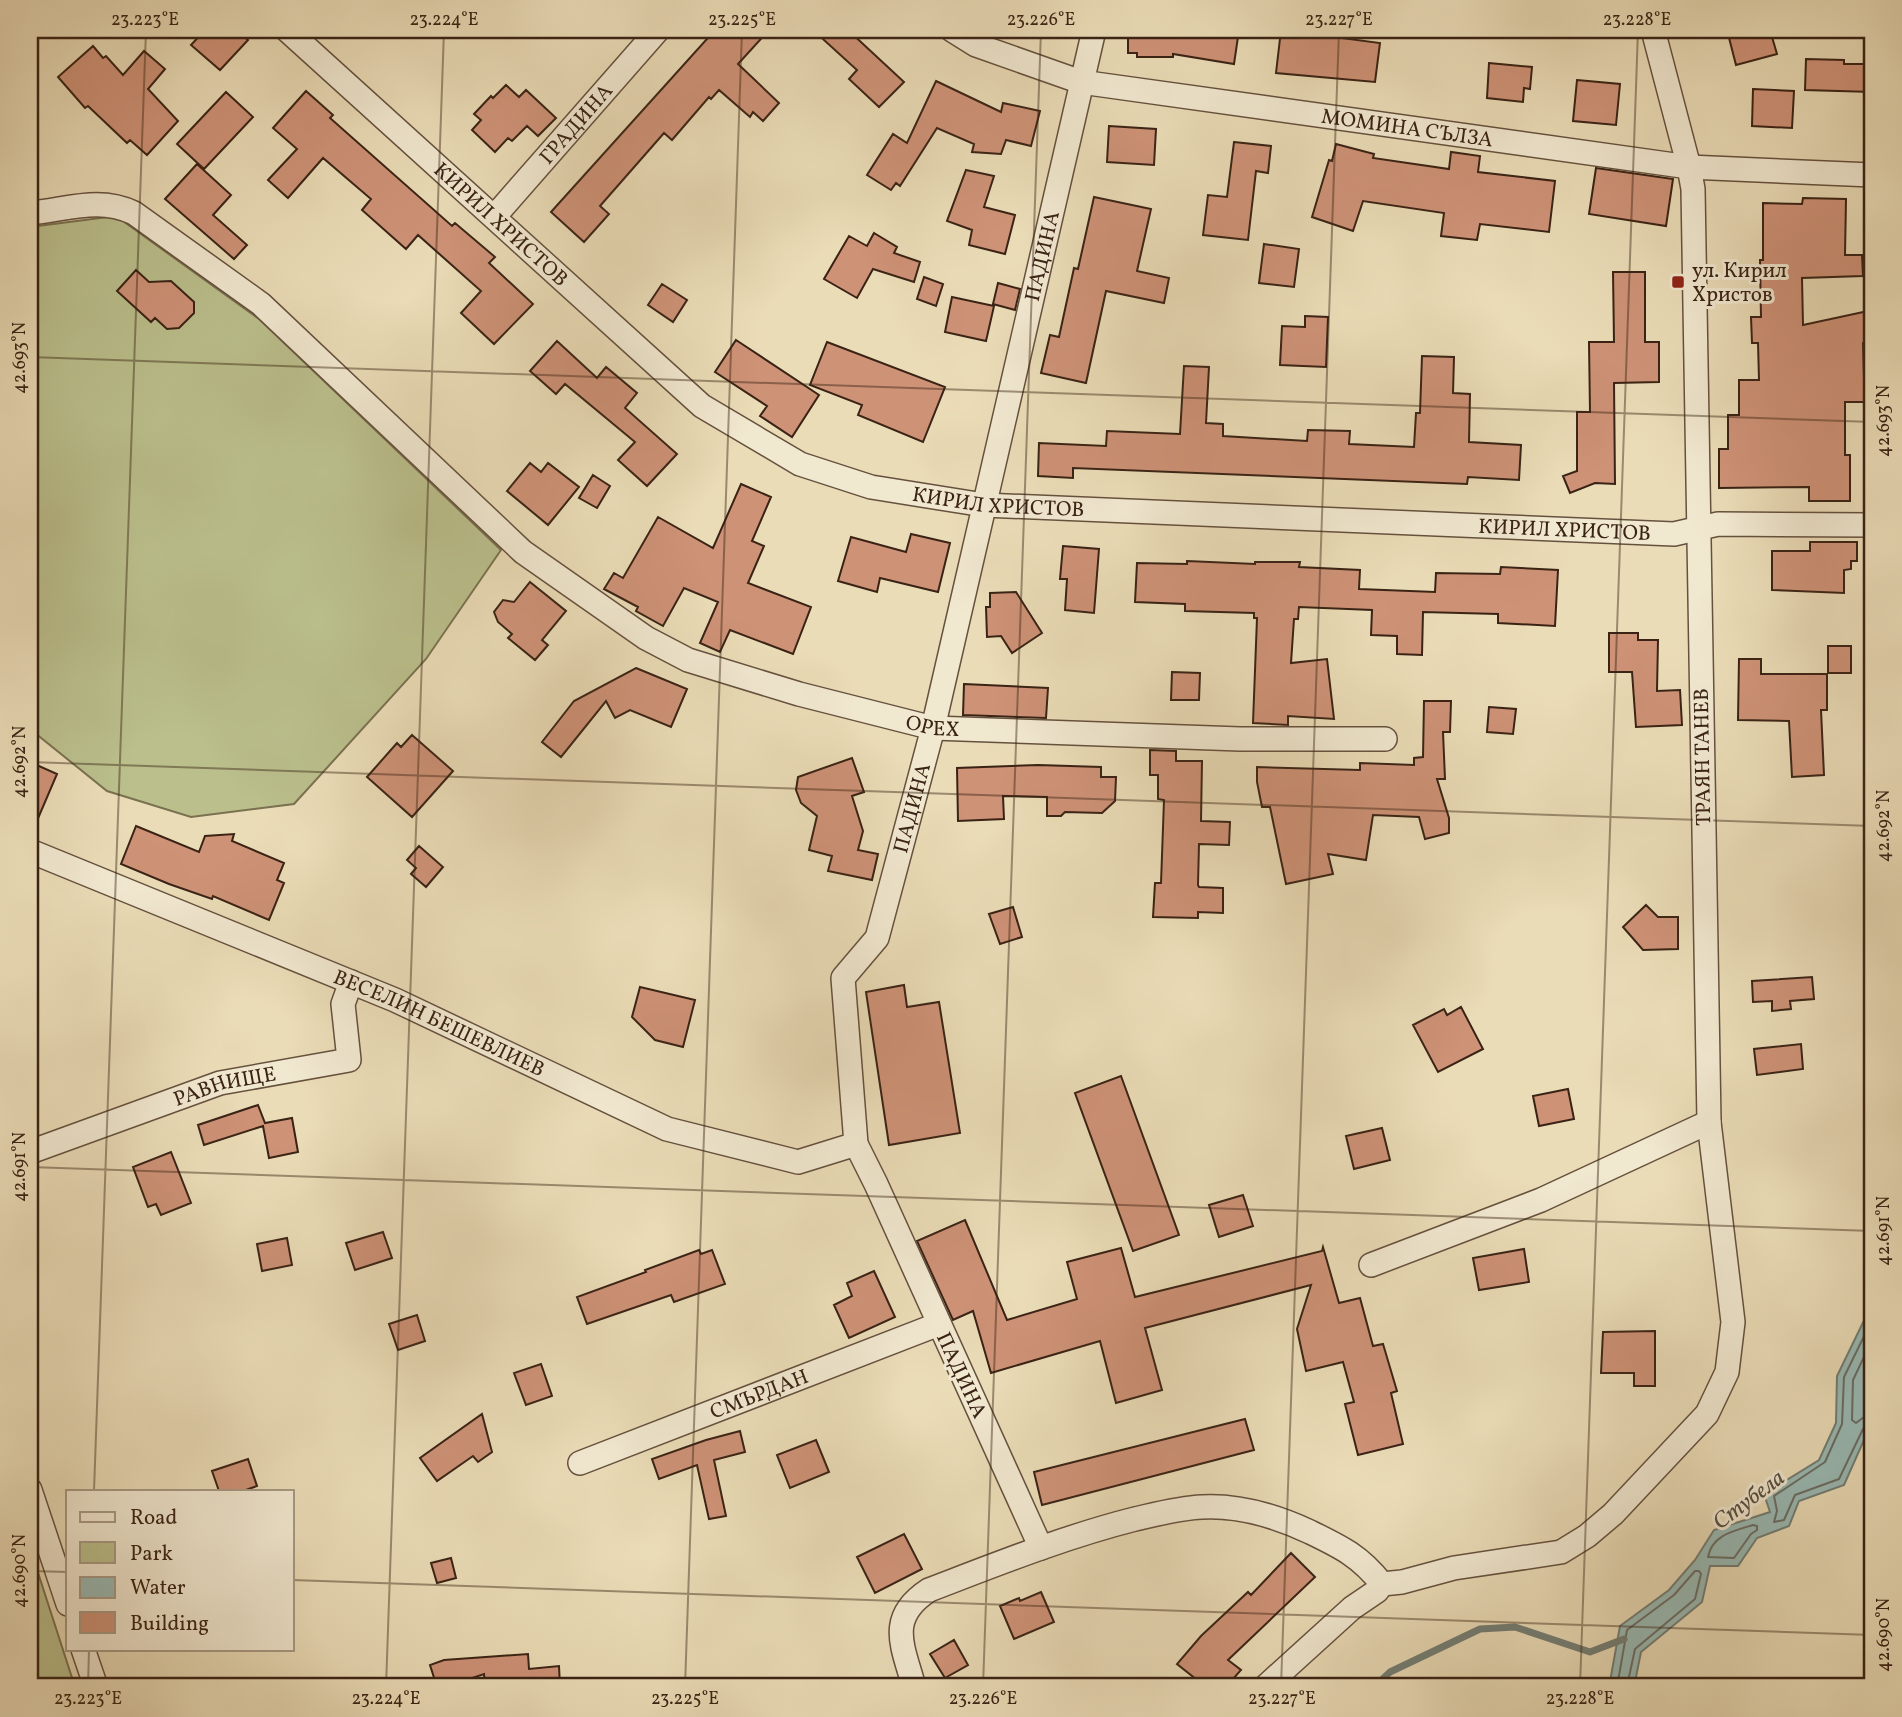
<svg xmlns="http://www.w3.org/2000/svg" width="1902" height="1717" viewBox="0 0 1902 1717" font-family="Vollkorn,serif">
  <rect width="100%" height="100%" fill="#eadcb7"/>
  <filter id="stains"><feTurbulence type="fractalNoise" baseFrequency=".00286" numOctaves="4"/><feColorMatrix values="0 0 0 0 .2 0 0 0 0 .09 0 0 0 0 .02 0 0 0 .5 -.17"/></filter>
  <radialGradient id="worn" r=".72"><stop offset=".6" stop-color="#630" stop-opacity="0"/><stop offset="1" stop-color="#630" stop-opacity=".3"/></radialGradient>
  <path fill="#babf8c" stroke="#7a7150" stroke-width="2" d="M 116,216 L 259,319 L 501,550 L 426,659 L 294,804 L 191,817 L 107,791 L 30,729 L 30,227 Z
    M 30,1548 L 75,1687 L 30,1687 Z"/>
  <path fill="#99bab5" stroke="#737e75" stroke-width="2" d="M 1872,1304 L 1872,1422 L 1844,1485 L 1799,1501 L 1789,1526 L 1757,1538 L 1738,1566 L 1710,1566 L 1702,1602 L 1641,1652 L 1636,1677 L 1646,1687 L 1609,1687 L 1620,1626 L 1669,1590 L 1695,1560 L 1714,1530 L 1770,1512 L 1764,1494 L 1819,1460 L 1836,1423 L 1837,1376 Z"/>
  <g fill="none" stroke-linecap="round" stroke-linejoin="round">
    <path stroke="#6a6e65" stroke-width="2" d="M 1872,1320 L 1844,1377 L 1842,1424 L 1825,1462 L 1774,1496 L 1777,1511 L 1774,1522 L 1784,1520 L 1795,1495 L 1839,1479 L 1863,1429 L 1872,1425
      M 1872,1340 L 1853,1380 L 1852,1420 L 1856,1423 L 1864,1417 L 1872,1416
      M 1753,1525 L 1757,1526 L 1757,1530 L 1751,1534 L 1734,1558 L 1708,1557 C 1712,1535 1733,1531 1753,1525 Z
      M 1617,1687 L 1627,1630 L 1674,1595 L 1695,1571 L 1699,1571 L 1701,1574 L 1695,1599 L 1635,1649 L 1629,1677 L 1636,1687"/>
    <path stroke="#737e75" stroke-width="7" d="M 1374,1687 L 1390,1672 L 1480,1629 L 1515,1627 L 1590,1652 L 1624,1639"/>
  </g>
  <path fill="#ce9277" stroke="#3a2315" stroke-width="2" d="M 205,30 L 236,30 L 248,40 L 220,70 L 191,45 Z
    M 715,30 L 769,30 L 738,64 L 779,103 L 763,121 L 753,112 L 750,117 L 719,90 L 711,99 L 709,97 L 672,140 L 664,133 L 600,206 L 609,214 L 584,242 L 551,212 Z
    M 813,30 L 848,30 L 904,82 L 879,107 L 849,79 L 857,70 Z
    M 1128,30 L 1162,30 L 1162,38 L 1200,38 L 1201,30 L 1239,30 L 1234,64 L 1173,54 L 1173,57 L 1137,57 L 1137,53 L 1128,53 Z
    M 1281,30 L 1380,43 L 1375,82 L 1276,73 Z
    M 1727,30 L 1770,30 L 1777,54 L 1736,65 Z
    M 93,46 L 103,58 L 106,56 L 123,75 L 144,51 L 165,69 L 148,89 L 178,121 L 147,155 L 130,140 L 127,143 L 88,106 L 85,108 L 58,77 Z
    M 1806,59 L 1844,60 L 1844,64 L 1872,64 L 1872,92 L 1805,90 Z
    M 1489,63 L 1532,67 L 1530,89 L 1524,88 L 1523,102 L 1487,98 Z
    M 1577,80 L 1620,84 L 1616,125 L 1573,121 Z
    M 936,81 L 1001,112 L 1003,103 L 1040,111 L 1031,146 L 1006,140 L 1001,154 L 972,152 L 974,144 L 937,128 L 900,186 L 896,183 L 891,190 L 867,175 L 893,134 L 907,143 Z
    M 506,85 L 519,97 L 526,90 L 556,118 L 538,136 L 527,126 L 512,141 L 508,138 L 495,152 L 472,130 L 481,120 L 474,114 L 491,96 L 493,98 Z
    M 1753,89 L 1794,91 L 1792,128 L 1752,126 Z
    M 306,91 L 333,115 L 330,118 L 452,226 L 455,223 L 495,257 L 489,263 L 533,304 L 494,344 L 461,313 L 481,291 L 418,235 L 406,249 L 362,210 L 371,199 L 323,158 L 288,198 L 268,180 L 297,149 L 273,128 Z
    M 226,92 L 253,117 L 204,169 L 177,144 Z
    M 1109,126 L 1156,129 L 1154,165 L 1107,162 Z
    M 1234,142 L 1271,146 L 1268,173 L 1256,171 L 1248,240 L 1203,235 L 1208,195 L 1227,197 Z
    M 1336,144 L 1374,154 L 1373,158 L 1449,169 L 1451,152 L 1480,156 L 1478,172 L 1555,181 L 1549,232 L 1480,224 L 1477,240 L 1441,236 L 1444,213 L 1363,201 L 1353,231 L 1312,217 L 1329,160 L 1332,161 Z
    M 197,164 L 231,195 L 213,215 L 247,245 L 234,259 L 165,199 Z
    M 1596,168 L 1673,179 L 1666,226 L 1589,214 Z
    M 966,170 L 994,176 L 984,207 L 1015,215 L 1005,254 L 969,245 L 972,230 L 947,221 Z
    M 1094,197 L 1151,209 L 1137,271 L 1169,278 L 1164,303 L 1106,291 L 1086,383 L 1041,373 L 1050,335 L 1059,337 L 1074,268 L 1078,269 Z
    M 1803,198 L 1846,199 L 1845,255 L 1862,255 L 1863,276 L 1802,278 L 1803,325 L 1868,311 L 1872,341 L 1863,343 L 1864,377 L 1872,377 L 1872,402 L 1845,402 L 1845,455 L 1850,455 L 1850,501 L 1809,501 L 1809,487 L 1719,488 L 1719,449 L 1728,449 L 1728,415 L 1739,415 L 1739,380 L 1759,380 L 1758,343 L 1752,343 L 1751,317 L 1761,317 L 1760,260 L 1763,260 L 1763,203 L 1802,204 Z
    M 874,233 L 897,247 L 894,253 L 920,262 L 914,282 L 873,269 L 857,298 L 824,279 L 849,236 L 867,246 Z
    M 1264,244 L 1299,249 L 1294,287 L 1259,283 Z
    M 136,270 L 149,282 L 171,281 L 194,302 L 194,313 L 179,328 L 167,329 L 155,318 L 151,322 L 117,291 Z
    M 1613,272 L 1645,272 L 1645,342 L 1659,342 L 1659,382 L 1614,383 L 1615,484 L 1595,483 L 1570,493 L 1563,476 L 1577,471 L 1577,412 L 1590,412 L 1589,342 L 1614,342 Z
    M 924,277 L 943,284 L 936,306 L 917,299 Z
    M 998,283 L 1020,289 L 1015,310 L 993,304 Z
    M 662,284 L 687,300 L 673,322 L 648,305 Z
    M 952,297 L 994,306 L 986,341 L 945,332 Z
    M 1305,316 L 1328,317 L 1326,367 L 1280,365 L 1282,326 L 1305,327 Z
    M 736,340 L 819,395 L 792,437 L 760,416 L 767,406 L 715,372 Z
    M 557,341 L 597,378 L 606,367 L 637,393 L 625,408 L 677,454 L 647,486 L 618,460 L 635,442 L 565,384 L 556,394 L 530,371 Z
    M 827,342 L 945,387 L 923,442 L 858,415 L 862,405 L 810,385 Z
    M 1422,356 L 1454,357 L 1453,393 L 1470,394 L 1469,442 L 1521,445 L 1519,480 L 1468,477 L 1467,484 L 1073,468 L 1073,478 L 1038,476 L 1039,443 L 1106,446 L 1107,431 L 1180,434 L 1184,366 L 1209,367 L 1206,423 L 1223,424 L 1223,436 L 1307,441 L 1308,430 L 1350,431 L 1349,444 L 1414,447 L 1416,413 L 1420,413 Z
    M 530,463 L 541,472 L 548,463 L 579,487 L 548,525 L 507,491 Z
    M 593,475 L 610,486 L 597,508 L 579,498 Z
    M 741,484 L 771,497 L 752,541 L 764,546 L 748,583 L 811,607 L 793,654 L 730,630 L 720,652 L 700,643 L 718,602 L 684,588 L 663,626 L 636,611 L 638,607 L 604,589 L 614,573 L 623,578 L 658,517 L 713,548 Z
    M 911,534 L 950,543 L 938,592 L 880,578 L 877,592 L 838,581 L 851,537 L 906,552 Z
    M 1810,542 L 1857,542 L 1857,561 L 1851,561 L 1851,569 L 1844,570 L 1844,593 L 1772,590 L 1772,551 L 1810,551 Z
    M 1063,546 L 1099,549 L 1094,613 L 1065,610 L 1067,579 L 1060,579 Z
    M 1187,561 L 1255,564 L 1255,562 L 1300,562 L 1299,567 L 1360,570 L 1359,589 L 1435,592 L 1436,573 L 1500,574 L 1501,567 L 1558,570 L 1555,626 L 1498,623 L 1498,614 L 1423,612 L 1422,655 L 1397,654 L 1397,636 L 1371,635 L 1372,610 L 1299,607 L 1298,619 L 1294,619 L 1291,663 L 1327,659 L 1334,719 L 1288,716 L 1288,725 L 1253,723 L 1257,618 L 1254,618 L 1254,613 L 1185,611 L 1185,604 L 1135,602 L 1137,563 L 1187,564 Z
    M 530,582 L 566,611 L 542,640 L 548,645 L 535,660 L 508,638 L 512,634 L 498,622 L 494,612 L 503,600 L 514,602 Z
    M 1016,592 L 1042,633 L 1012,653 L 1001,636 L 987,637 L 986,607 L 990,607 L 990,593 Z
    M 1609,633 L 1638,633 L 1638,640 L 1658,640 L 1657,691 L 1680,690 L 1682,725 L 1636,727 L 1632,672 L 1609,672 Z
    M 1828,646 L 1851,646 L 1851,673 L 1828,673 Z
    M 1739,659 L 1761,659 L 1761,674 L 1827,674 L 1827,710 L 1821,710 L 1824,775 L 1792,777 L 1789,721 L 1738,720 Z
    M 636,668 L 687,689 L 671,727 L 630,710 L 615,718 L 606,701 L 561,757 L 542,742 L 574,701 Z
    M 1172,672 L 1200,673 L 1199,700 L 1171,700 Z
    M 964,684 L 1048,688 L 1046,718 L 963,715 Z
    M 1424,701 L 1451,701 L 1450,732 L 1443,732 L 1445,779 L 1437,779 L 1449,818 L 1449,833 L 1425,839 L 1419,817 L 1373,815 L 1366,860 L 1328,854 L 1333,874 L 1286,884 L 1270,807 L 1262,807 L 1257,782 L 1257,767 L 1360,770 L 1360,763 L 1414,765 L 1414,758 L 1423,757 Z
    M 1489,707 L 1516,709 L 1513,734 L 1487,732 Z
    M 412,735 L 453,771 L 412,817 L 367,777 L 397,743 L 401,747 Z
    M 1150,750 L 1176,751 L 1176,761 L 1202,761 L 1201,821 L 1230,822 L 1229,845 L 1199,844 L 1198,885 L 1199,887 L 1223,888 L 1223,913 L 1198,912 L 1198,918 L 1153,917 L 1155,883 L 1161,883 L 1164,800 L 1158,799 L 1158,775 L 1150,775 Z
    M 852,758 L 864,792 L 852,796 L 863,831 L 858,850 L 878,854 L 872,880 L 828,871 L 832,856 L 809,850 L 817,816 L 801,803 L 796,790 L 798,777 Z
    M 30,762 L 57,774 L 30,837 Z
    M 1038,765 L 1101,767 L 1101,777 L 1116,777 L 1115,801 L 1102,813 L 1065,812 L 1061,816 L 1047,816 L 1047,797 L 1003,796 L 1004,819 L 958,821 L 957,768 Z
    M 136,826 L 199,852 L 205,836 L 234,834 L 232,841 L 284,863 L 277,880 L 284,883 L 269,920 L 213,896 L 212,899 L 169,884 L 121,864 Z
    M 419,846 L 443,867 L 426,887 L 411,874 L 416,868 L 407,860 Z
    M 1646,905 L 1658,917 L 1678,917 L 1678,949 L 1643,950 L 1623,927 Z
    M 1013,907 L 1022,937 L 1000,944 L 989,914 Z
    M 1812,977 L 1814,999 L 1790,1001 L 1791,1009 L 1772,1011 L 1772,1001 L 1753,1002 L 1752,981 Z
    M 904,985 L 907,1007 L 939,1002 L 960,1133 L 889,1145 L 866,992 Z
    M 640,987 L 695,1000 L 683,1047 L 655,1040 L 632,1017 Z
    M 1461,1007 L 1483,1049 L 1438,1072 L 1413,1025 L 1444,1009 L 1447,1015 Z
    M 1801,1044 L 1803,1069 L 1757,1075 L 1754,1049 Z
    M 1121,1076 L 1179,1235 L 1133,1251 L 1075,1093 Z
    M 1568,1089 L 1574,1119 L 1539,1126 L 1533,1096 Z
    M 258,1105 L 265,1123 L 292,1118 L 298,1152 L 269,1158 L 263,1126 L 204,1145 L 198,1125 Z
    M 1382,1128 L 1390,1160 L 1354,1169 L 1346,1136 Z
    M 171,1152 L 191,1203 L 161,1215 L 156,1204 L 148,1207 L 133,1167 Z
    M 1243,1195 L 1253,1226 L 1219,1237 L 1209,1205 Z
    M 965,1220 L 1007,1320 L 1077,1299 L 1067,1262 L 1121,1248 L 1135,1297 L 1322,1251 L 1323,1247 L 1339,1303 L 1360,1298 L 1373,1346 L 1383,1344 L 1397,1391 L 1391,1393 L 1403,1444 L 1358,1455 L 1345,1404 L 1354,1402 L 1343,1362 L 1306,1371 L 1297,1329 L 1311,1285 L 1145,1328 L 1162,1390 L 1116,1403 L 1100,1341 L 991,1373 L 973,1311 L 953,1320 L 917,1241 Z
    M 383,1232 L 392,1258 L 355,1270 L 346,1243 Z
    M 287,1238 L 292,1265 L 262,1271 L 257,1244 Z
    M 1524,1249 L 1529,1282 L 1479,1290 L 1473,1258 Z
    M 699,1250 L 701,1254 L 712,1250 L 725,1284 L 674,1302 L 671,1295 L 587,1324 L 577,1297 L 646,1272 L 645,1270 Z
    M 874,1271 L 895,1317 L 849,1338 L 834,1305 L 852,1296 L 847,1283 Z
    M 417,1315 L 425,1341 L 398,1350 L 389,1324 Z
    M 1655,1331 L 1655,1386 L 1634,1386 L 1634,1373 L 1601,1373 L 1603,1332 Z
    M 541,1364 L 552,1396 L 526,1405 L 514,1373 Z
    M 482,1414 L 492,1452 L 478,1462 L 473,1456 L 437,1481 L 420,1458 Z
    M 1245,1419 L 1254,1450 L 1042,1505 L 1034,1472 Z
    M 740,1431 L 745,1452 L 714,1460 L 726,1516 L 709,1519 L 697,1465 L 659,1479 L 652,1459 L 706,1440 Z
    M 816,1440 L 829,1472 L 790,1488 L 777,1455 Z
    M 248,1459 L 257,1486 L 243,1491 L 219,1491 L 212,1471 Z
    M 904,1534 L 922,1569 L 875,1593 L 857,1557 Z
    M 1291,1553 L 1315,1577 L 1228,1660 L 1241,1670 L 1226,1687 L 1206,1687 L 1177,1664 L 1201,1636 L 1248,1592 L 1251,1595 Z
    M 451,1558 L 456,1578 L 437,1583 L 431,1563 Z
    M 1041,1592 L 1054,1622 L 1014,1639 L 1000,1606 L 1019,1598 L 1020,1601 Z
    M 954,1640 L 968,1665 L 945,1678 L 930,1654 Z
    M 528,1654 L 529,1669 L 559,1666 L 560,1686 L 485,1687 L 484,1674 L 445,1687 L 437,1687 L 430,1665 L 444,1660 Z"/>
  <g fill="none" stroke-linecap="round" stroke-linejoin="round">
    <defs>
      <g id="street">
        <path id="s1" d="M 287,30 L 702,406 L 800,464 L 871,487 L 984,505 L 1674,534 L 1718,524 L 1872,525"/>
        <path id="s2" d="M 952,30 L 976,45 L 1081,82 L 1689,167 L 1872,175"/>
        <path id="s3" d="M 30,213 C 66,210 99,196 134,213 L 261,304 L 523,552 L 646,638 L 688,660 L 799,694 L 933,728 L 1240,739 L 1385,739"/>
        <path id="s4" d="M 494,217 L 658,30"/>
        <path id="s5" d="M 30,851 L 395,1000 L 667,1129 L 798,1162 L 856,1144"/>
        <path id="s6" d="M 30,1152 L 220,1083 L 349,1060 L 343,1004 L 351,982"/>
        <path d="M 1371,1265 L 1541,1200 L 1709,1122"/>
        <path id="s7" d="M 580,1463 L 939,1324"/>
        <path d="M 30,1490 L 68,1604"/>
        <path id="s8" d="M 1041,1548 L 876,1184 L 856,1144 L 843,978 L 877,938 L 933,728 L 1094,30"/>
        <path d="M 83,1649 L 96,1687"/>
        <path d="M 914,1687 C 903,1646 886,1618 929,1590 C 997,1564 1064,1537 1135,1519 C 1157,1514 1179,1508 1202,1507 C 1240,1505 1276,1516 1310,1532 C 1341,1547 1360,1556 1382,1584"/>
        <path d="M 1265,1687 L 1352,1608 L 1377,1591 L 1382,1584 L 1402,1582 L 1454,1568 L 1561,1552 L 1587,1536 L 1613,1514 L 1707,1414 L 1727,1372 L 1733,1322 L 1709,1122 L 1693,189 L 1689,167 L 1653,30"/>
      </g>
    </defs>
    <use href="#street" stroke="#66513e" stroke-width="26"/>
    <use href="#street" stroke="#f1e8d0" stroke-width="23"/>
  </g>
  <path fill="none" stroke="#3a2315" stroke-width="2" stroke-opacity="0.45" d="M 30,357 L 1872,422M 30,762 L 1872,826M 30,1167 L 1872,1231M 94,1491 L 146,30M 30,1571 L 68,1572M 292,1580 L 1872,1635M 88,1687 L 89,1649M 386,1687 L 444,30M 685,1687 L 742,30M 983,1687 L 1041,30M 1281,1687 L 1339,30M 1580,1687 L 1638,30"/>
  <rect fill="#8f2418" stroke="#f1e8d0" stroke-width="2.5" x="1671" y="275" width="14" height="14" rx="3.5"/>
  <g text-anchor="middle" stroke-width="6" stroke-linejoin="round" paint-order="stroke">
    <g font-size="21" fill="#3a2315" stroke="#f1e8d0">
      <text dy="7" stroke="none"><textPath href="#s4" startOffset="124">ГРАДИНА</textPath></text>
      <text dy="7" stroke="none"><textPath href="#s2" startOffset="469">МОМИНА СЪЛЗА</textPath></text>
      <text dy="7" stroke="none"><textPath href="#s1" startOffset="289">КИРИЛ ХРИСТОВ</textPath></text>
      <text dy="7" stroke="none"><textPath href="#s8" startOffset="1365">ПАДИНА</textPath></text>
      <text dy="7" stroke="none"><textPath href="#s1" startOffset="877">КИРИЛ ХРИСТОВ</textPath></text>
      <text dy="7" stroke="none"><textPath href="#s1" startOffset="1444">КИРИЛ ХРИСТОВ</textPath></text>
      <text dy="7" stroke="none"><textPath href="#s3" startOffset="1074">ОРЕХ</textPath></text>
      <text transform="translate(1702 757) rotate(-91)" y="7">ТРАЯН ТАНЕВ</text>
      <text dy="7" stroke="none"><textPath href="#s8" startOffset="798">ПАДИНА</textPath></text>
      <text dy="7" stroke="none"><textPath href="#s5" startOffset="444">ВЕСЕЛИН БЕШЕВЛИЕВ</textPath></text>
      <text dy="7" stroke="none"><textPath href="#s6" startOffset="206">РАВНИЩЕ</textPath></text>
      <text transform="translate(962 1375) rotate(65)" y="7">ПАДИНА</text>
      <text dy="7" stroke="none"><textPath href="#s7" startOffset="192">СМЪРДАН</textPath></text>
    </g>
    <g font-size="21" fill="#3a2315" stroke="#f1e8d0" text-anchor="start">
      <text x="1692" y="277">ул. Кирил<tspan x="1692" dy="24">Христов</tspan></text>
    </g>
    <g font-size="23" font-style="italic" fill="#565045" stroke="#f1e8d0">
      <text transform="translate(1748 1499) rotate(-37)" y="8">Стубела</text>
    </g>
  </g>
  <rect width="1902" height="1717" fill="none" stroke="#eadcb7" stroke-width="77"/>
  <rect x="66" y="1490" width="228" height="161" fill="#f1e8d0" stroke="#a89985" stroke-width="2"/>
  <rect x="80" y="1512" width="35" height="10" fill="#f1e8d0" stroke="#a89985" stroke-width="2"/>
  <text x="130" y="1524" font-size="21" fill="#3a2315">Road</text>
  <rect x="80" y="1542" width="35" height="21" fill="#babf8c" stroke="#a89985" stroke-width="2"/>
  <text x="130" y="1560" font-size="21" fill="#3a2315">Park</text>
  <rect x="80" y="1577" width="35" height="21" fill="#99bab5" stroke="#a89985" stroke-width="2"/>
  <text x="130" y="1594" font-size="21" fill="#3a2315">Water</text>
  <rect x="80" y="1612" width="35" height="21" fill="#ce9277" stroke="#a89985" stroke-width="2"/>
  <text x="130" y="1630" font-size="21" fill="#3a2315">Building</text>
  <rect x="38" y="38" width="1826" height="1640" fill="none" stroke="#3a2315" stroke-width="2.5"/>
  <g font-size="18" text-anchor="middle" fill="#3a2315">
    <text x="145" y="25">23.223°E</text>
    <text x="444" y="25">23.224°E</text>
    <text x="742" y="25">23.225°E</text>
    <text x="1041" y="25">23.226°E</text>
    <text x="1339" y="25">23.227°E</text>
    <text x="1637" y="25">23.228°E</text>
    <text transform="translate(19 358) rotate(-90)" y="6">42.693°N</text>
    <text transform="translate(1883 421) rotate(-90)" y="6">42.693°N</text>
    <text transform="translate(19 762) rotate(-90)" y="6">42.692°N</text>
    <text transform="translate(1883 826) rotate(-90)" y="6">42.692°N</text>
    <text transform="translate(19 1167) rotate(-90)" y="6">42.691°N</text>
    <text transform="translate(1883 1231) rotate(-90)" y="6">42.691°N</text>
    <text transform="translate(19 1571) rotate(-90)" y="6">42.690°N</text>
    <text transform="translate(1883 1635) rotate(-90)" y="6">42.690°N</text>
    <text x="88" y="1704">23.223°E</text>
    <text x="386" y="1704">23.224°E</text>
    <text x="685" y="1704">23.225°E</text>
    <text x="983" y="1704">23.226°E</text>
    <text x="1282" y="1704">23.227°E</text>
    <text x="1580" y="1704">23.228°E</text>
  </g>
  <rect width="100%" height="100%" filter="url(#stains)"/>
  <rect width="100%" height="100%" fill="url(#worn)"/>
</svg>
